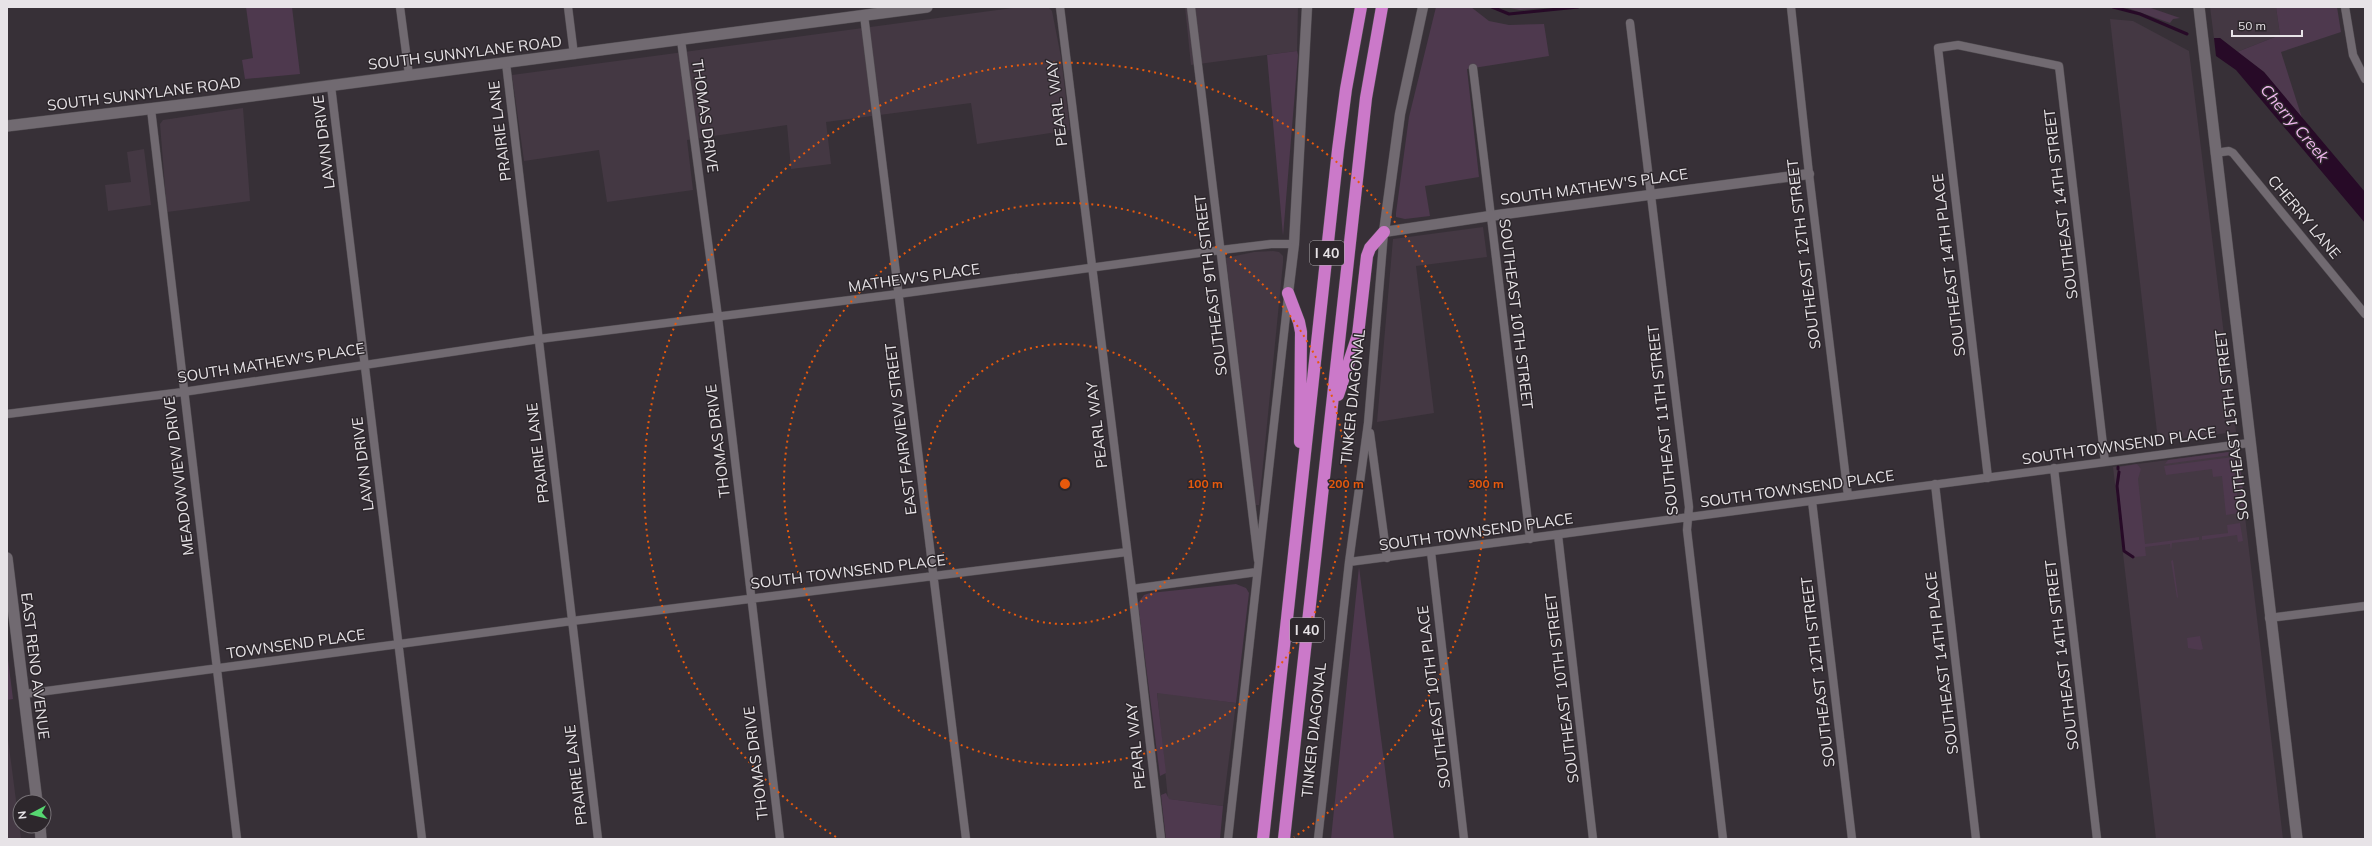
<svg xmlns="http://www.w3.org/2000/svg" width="2372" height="846" viewBox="0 0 2372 846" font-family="Mulish,sans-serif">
  <rect width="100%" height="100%" fill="#373037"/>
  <path fill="#443843" d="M 1020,7 L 1048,7 L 1052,11 L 1061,57 L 1070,130 L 977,144 L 971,103 L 826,122 L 831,164 L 791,169 L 787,125 L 687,140 L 693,190 L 607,202 L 599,150 L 524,161 L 512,75 Z
    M 1185,7 L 1298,7 L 1297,51 L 1191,65 Z
    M 2210,7 L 2276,7 L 2280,35 L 2237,52 L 2220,38 L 2214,38 Z
    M 2110,19 L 2133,21 L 2189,51 L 2236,432 L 2158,441 Z
    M 243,108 L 250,201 L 167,212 L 160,124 L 163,120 Z
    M 144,149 L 151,205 L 108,211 L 105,185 L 131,182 L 127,152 Z
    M 1483,227 L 1487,257 L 1416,266 L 1434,413 L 1377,422 L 1393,239 Z
    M 1273,251 L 1279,252 L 1283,256 L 1283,263 L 1259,505 L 1255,505 L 1226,258 L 1254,252 Z
    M 2231,452 L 2238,457 L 2283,839 L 2156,839 L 2113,467 Z
    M 1157,692 L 1236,703 L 1223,806 L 1168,799 Z
    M 7,731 L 21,839 L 7,839 Z"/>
  <path fill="#4e394e" d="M 246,7 L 292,7 L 300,74 L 245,79 L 242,60 L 253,58 Z
    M 1436,7 L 1471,7 L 1489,21 L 1509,25 L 1544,24 L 1549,56 L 1467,69 L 1479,177 L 1425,186 L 1430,216 L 1405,219 L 1396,217 L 1396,213 L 1409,117 Z
    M 1504,7 L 1557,7 L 1520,10 Z
    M 2125,7 L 2148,7 L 2180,18 L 2173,19 L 2170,23 Z
    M 2276,7 L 2337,7 L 2341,32 L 2281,52 L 2302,118 L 2264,72 L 2237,52 L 2280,35 Z
    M 1297,51 L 1298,55 L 1283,236 L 1267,55 Z
    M 2228,452 L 2232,455 L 2165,464 L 2168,460 Z
    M 2233,457 L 2239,513 L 2226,515 L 2222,476 L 2213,477 L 2212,469 L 2166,475 L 2164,466 Z
    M 2239,458 L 2245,506 L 2242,512 L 2236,459 Z
    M 2137,464 L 2141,469 L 2138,479 L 2145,544 L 2199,537 L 2199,540 L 2172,543 L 2171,551 L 2170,544 L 2145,547 L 2146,556 L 2135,557 L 2125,551 L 2118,485 L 2120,478 L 2119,467 Z
    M 2240,523 L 2243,541 L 2238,542 L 2237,535 L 2202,540 L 2202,536 L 2228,533 L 2227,525 Z
    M 2173,560 L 2178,597 L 2177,598 L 2171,561 Z
    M 1359,567 L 1394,839 L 1331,839 Z
    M 1236,584 L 1246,588 L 1249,593 L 1236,703 L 1157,693 L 1166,773 L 1160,776 L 1138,603 L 1144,595 L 1150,593 Z
    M 2200,636 L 2203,649 L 2200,650 L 2188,648 L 2187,638 Z
    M 7,651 L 13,699 L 7,700 Z
    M 1166,793 L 1169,799 L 1223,806 L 1220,839 L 1166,839 L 1161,795 Z"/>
  <path fill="#270a27" d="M 2214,38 L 2220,38 L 2264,72 L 2365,192 L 2365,223 L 2236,70 L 2216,56 Z"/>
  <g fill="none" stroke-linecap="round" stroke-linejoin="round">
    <path stroke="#270a27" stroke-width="3" d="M 1492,7 L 1509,14 L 1578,7
      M 2113,7 L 2140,14 L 2187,34
      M 2118,467 L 2118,469
      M 2119,472 L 2117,486 L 2124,551 L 2133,557"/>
    <defs>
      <path id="minor" d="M 400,7 L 409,75
        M 568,7 L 574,55
        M 1060,7 L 1132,589 L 1161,839
        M 1191,7 L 1258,560
        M 1791,7 L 1809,174 L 1848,496
        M 2345,7 L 2353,55 L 2365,79
        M 864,15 L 966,839
        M 1630,23 L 1689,507 L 1687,530 L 1723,839
        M 681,40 L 718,317 L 780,839
        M 506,63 L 598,839
        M 1473,68 L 1530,539
        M 331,86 L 422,839
        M 151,109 L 237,839
        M 2215,153 L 2229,151 L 2233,153 L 2365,314
        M 7,414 L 183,392 L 539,339 L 898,294 L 1221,250 L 1271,244 L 1294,244
        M 1370,433 L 1387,558
        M 2054,468 L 2097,839
        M 1988,478 L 1938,48 L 1958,45 L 2059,66 L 2105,462
        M 1935,484 L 1976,839
        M 1812,501 L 1852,839
        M 1558,535 L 1593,839
        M 1431,552 L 1464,839
        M 1349,562 L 2249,443
        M 1132,589 L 1257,572
        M 2269,618 L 2365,606
        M 24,694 L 572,621 L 1127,552
        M 1228,839 L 1288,297
        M 1318,839 L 1349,562 L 1368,423 L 1384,232"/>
      <path id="tertiary" d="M 1423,7 L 1400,114 L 1384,232 L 1490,216 L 1809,174
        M 1288,293 L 1294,244 L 1307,7"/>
      <path id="secondary" d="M 2199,7 L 2297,839
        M 7,126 L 206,102 L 927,7
        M 7,558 L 37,802
        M 40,826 L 41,839"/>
      <path id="motorway" d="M 1288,293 L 1299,322 L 1301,332 L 1300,442
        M 1338,395 L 1358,335 L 1367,256 L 1370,248 L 1384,232
        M 1263,839 L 1338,150 L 1346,89 L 1361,7
        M 1284,839 L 1366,98 L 1382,7"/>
    </defs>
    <use href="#minor" stroke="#524d52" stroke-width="9"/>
    <use href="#tertiary" stroke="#524d52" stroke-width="11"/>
    <use href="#secondary" stroke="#524d52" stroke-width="12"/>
    <use href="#motorway" stroke="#524d52" stroke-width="13"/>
    <use href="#minor" stroke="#716a71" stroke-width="8"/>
    <use href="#tertiary" stroke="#716a71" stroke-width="10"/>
    <use href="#secondary" stroke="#716a71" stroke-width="11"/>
    <use href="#motorway" stroke="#cb79c9" stroke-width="12"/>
  </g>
  <g fill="none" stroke="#e8590c" stroke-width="2" stroke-dasharray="2 4">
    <circle cx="1065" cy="484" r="140"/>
    <circle cx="1065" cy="484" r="281"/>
    <path d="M836 837A421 421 0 1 1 1294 837"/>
  </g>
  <g text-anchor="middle" stroke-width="3" stroke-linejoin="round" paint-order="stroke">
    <g fill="#2d272c" stroke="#afabaf" stroke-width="1">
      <rect x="1310" y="241" width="34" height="24" rx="3"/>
      <rect x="1290" y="618" width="34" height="24" rx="3"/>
    </g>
    <g font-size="14" font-weight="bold" fill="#e7e3e7">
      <text x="1327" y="258">I 40</text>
      <text x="1307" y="635">I 40</text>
    </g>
    <g font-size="15" fill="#e7e3e7" stroke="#2d272c">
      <text transform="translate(465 53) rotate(-7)" y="5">SOUTH SUNNYLANE ROAD</text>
      <text transform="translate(144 94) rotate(-7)" y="5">SOUTH SUNNYLANE ROAD</text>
      <text transform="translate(1057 103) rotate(-97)" y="5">PEARL WAY</text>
      <text transform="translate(705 116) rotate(82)" y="5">THOMAS DRIVE</text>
      <text transform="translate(500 131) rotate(-97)" y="5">PRAIRIE LANE</text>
      <text transform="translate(324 142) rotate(-97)" y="5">LAWN DRIVE</text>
      <text transform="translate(1594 187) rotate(-8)" y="5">SOUTH MATHEW'S PLACE</text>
      <text transform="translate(2061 204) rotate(-97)" y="5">SOUTHEAST 14TH STREET</text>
      <text transform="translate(2304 217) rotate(50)" y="5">CHERRY LANE</text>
      <text transform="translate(1804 254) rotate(-97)" y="5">SOUTHEAST 12TH STREET</text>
      <text transform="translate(1949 265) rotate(-97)" y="5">SOUTHEAST 14TH PLACE</text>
      <text transform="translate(914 278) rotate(-8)" y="5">MATHEW'S PLACE</text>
      <text transform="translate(1211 285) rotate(-97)" y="5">SOUTHEAST 9TH STREET</text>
      <text transform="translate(1516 314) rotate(83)" y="5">SOUTHEAST 10TH STREET</text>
      <text transform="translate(271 363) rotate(-9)" y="5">SOUTH MATHEW'S PLACE</text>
      <text transform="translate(1353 397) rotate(-84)" y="5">TINKER DIAGONAL</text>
      <text transform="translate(1663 420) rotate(-96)" y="5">SOUTHEAST 11TH STREET</text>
      <text transform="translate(1097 425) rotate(-97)" y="5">PEARL WAY</text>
      <text transform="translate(2232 425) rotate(-97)" y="5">SOUTHEAST 15TH STREET</text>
      <text transform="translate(901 429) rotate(-97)" y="5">EAST FAIRVIEW STREET</text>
      <text transform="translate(718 441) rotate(-97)" y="5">THOMAS DRIVE</text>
      <text transform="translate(2119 446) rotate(-8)" y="5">SOUTH TOWNSEND PLACE</text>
      <text transform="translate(538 453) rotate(-97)" y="5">PRAIRIE LANE</text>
      <text transform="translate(363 464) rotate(-97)" y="5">LAWN DRIVE</text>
      <text transform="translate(179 476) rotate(-97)" y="5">MEADOWVIEW DRIVE</text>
      <text transform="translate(1797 489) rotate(-8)" y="5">SOUTH TOWNSEND PLACE</text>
      <text transform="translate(1476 532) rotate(-8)" y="5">SOUTH TOWNSEND PLACE</text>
      <text transform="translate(848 572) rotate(-7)" y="5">SOUTH TOWNSEND PLACE</text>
      <text transform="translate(296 644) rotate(-8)" y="5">TOWNSEND PLACE</text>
      <text transform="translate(2062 655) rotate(-97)" y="5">SOUTHEAST 14TH STREET</text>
      <text transform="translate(1942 663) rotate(-97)" y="5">SOUTHEAST 14TH PLACE</text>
      <text transform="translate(35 666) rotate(83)" y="5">EAST RENO AVENUE</text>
      <text transform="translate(1818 672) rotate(-97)" y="5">SOUTHEAST 12TH STREET</text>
      <text transform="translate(1562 688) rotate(-97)" y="5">SOUTHEAST 10TH STREET</text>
      <text transform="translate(1434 697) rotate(-97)" y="5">SOUTHEAST 10TH PLACE</text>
      <text transform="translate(1314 730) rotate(-84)" y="5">TINKER DIAGONAL</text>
      <text transform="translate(1136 746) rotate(-96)" y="5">PEARL WAY</text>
      <text transform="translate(756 763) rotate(-97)" y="5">THOMAS DRIVE</text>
      <text transform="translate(576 775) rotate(-97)" y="5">PRAIRIE LANE</text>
    </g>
    <g font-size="16" font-style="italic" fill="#f0b7ee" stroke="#2d272c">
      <text transform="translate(2295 123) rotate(50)" y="6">Cherry Creek</text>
    </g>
  </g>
  <circle cx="1065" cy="484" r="6" fill="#e8590c" stroke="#2d272c" stroke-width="2"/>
  <g font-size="12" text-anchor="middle" font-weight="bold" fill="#e8590c" stroke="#2d272c" stroke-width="3" stroke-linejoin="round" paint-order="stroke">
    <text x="1205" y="488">100 m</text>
    <text x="1346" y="488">200 m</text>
    <text x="1486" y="488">300 m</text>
  </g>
  <rect width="2372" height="846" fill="none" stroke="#e7e3e7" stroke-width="16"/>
  <g transform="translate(32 814) rotate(263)"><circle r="19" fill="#2d272c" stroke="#777277"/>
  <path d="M0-3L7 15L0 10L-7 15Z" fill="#56d671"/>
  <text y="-6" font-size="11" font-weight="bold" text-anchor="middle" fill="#e7e3e7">N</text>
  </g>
  <path d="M2232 30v6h70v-6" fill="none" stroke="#e7e3e7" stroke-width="2"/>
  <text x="2238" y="30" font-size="12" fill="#e7e3e7" stroke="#2d272c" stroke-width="3" paint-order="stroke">50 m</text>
</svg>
